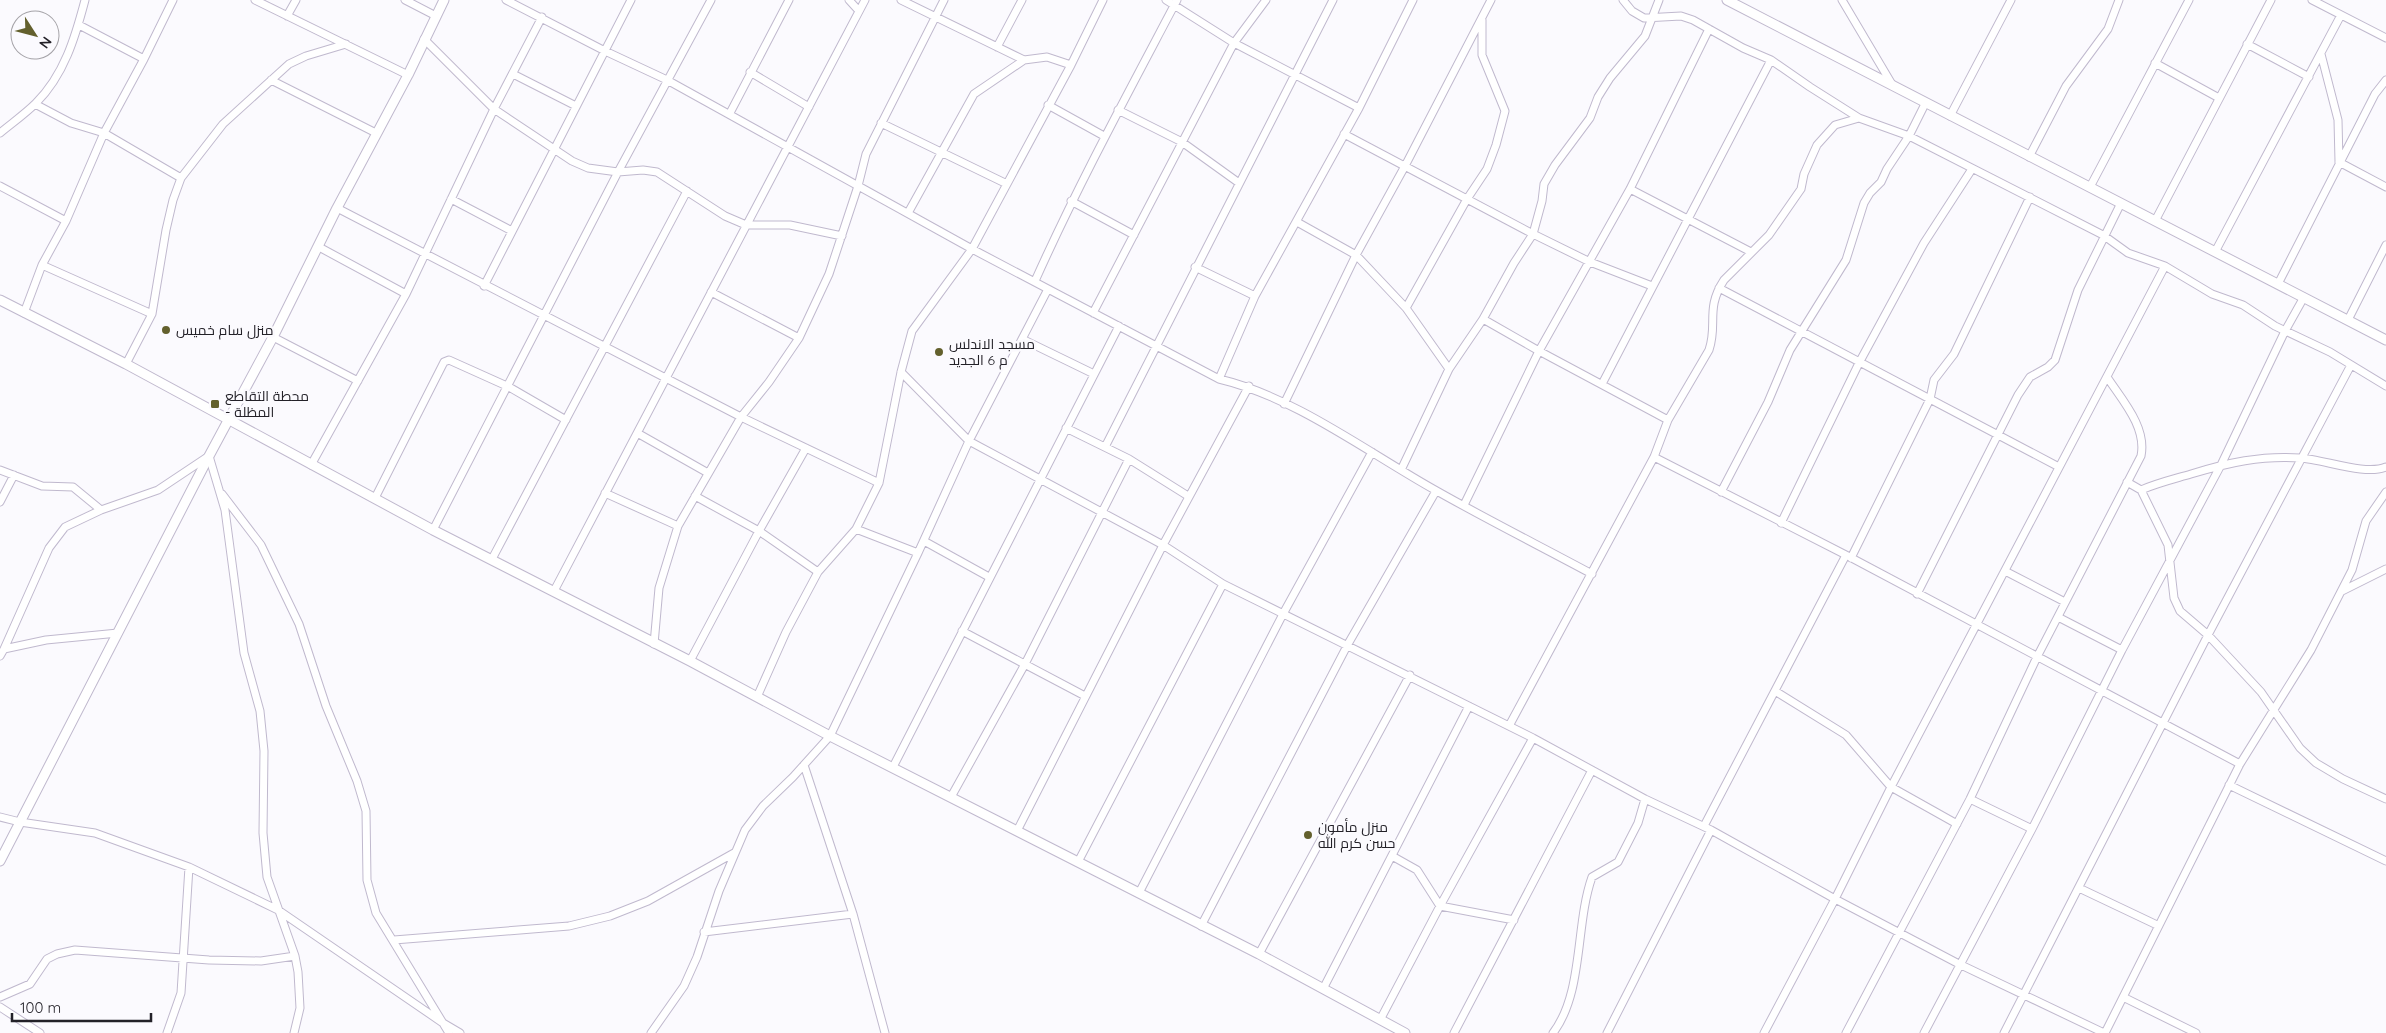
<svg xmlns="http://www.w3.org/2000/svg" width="2386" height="1033" viewBox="0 0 2386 1033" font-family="Quicksand,Cairo,sans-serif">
  <rect width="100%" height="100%" fill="#fbfafe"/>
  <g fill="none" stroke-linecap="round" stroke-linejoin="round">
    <defs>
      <path id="minor" d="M 255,0 L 408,75
        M 405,0 L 436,16
        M 506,0 L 605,51 L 667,80 L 972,249 L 1219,379 C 1295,397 1367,452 1435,490 C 1486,519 1540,546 1592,574
        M 849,0 L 859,11
        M 901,0 L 1024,60
        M 1166,0 L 1234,43 L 1359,108
        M 1623,0 L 1632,11 L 1644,18 L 1681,16 L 1693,20 L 1743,48 L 1771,60 L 1810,87 L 1859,118 L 1909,136 L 2103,235 L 2128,253 L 2165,266 L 2212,294 L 2243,305 L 2275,326 L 2330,352 L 2386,386
        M 1842,0 L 1893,86
        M 2312,0 L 2386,38
        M 287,16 L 296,0
        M 79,25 L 144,59
        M 424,39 L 494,109 L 572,161 L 588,168 L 618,172 L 643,170 L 657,172 L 725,216 L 746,225 L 790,225 L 842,236
        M 2247,44 L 2309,77
        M 997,47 L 1022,0
        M 2321,54 L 2338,120 L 2339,162
        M 2155,63 L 2219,98
        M 750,72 L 809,107
        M 513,74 L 576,106
        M 271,80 L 376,133
        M 35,104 L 71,123 L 104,133 L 181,178
        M 1048,105 L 1104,136
        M 1118,110 L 1182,142 L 1239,183
        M 730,113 L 789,0
        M 1950,116 L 2011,0
        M 881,123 L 1007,184
        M 0,133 C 12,123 25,114 36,103 C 64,75 75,38 85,0
        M 1344,134 L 1533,234 L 1590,262 L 1652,286
        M 2029,157 L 2066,86 L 2108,29 L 2119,0
        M 2339,162 L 2386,187
        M 0,186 L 66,221
        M 2090,187 L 2189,0
        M 1630,189 L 1751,252
        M 451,199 L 512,231
        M 1071,201 L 1134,235
        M 337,208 L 741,417 L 879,483
        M 908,213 L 974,94 L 1024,60 L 1047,57 L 1071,65
        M 2155,221 L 2271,0
        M 1297,222 L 1356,255 L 1406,308 L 1449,369 L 1483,319 L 1539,351 L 1668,420
        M 319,247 L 406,294
        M 2215,252 L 2341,15
        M 42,265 L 152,314
        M 1195,267 L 1255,296
        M 1035,281 C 1078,185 1128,93 1177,0
        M 2278,284 L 2375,94 L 2386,80
        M 484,286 L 631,0
        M 1719,288 L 2059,467
        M 711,292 L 799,338
        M 1406,308 L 1467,199 L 1487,169 L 1496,145 L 1505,111 L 1482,55 L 1482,20
        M 24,313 L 42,265 L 66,221 L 104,133 L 144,59 L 173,0
        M 1093,313 L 1234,43 L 1266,0
        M 1483,319 L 1514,263 L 1533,234 L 1542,201 L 1544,184 L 1555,165 L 1590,118 L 1598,97 L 1610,78 L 1645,36 L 1659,0
        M 2348,320 L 2386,245
        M 273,337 L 358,381
        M 1022,339 L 1094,374
        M 126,364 L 152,314 L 166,230 L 173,200 L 181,178 L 223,124 L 289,64 L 306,56 L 346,44
        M 901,372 L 969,441 L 1163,545 L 1223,584 L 1533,738 L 1645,799 L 1711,830 L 1835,899 L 1959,964 L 2104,1033
        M 1219,379 L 1255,296 L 1359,108 L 1413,0
        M 1602,384 L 1771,60
        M 1284,404 L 1356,255 L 1405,166 L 1491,0
        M 1066,428 L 1129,459 L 1188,496
        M 639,434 L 708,473
        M 1105,447 L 1333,0
        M 1654,457 L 1846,555 L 2240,764
        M 311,465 L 406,294 L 494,109 L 542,17
        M 0,470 L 42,486 L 73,487 L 101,510 L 158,490 L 209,456 L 225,510 L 244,653 L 260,711 L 264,751 L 263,833 L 267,877 L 295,956 L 298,972 L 300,1008 L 294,1033
        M 1401,470 L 1449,369
        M 2127,482 L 2141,490 L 2168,545 L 2174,598 L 2180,611 L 2208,635 L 2261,692 L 2300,748 L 2316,763 L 2343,779 L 2386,799
        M 2141,490 C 2157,483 2174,479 2191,474 C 2227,463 2262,455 2300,458 C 2323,459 2365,476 2386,467
        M 1721,492 L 1768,402 L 1790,350 L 1846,260 L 1864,203 L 1870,193 L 1881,182 L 1887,169 L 1909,136 L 1925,104
        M 605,493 L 678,526
        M 222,494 L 261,545 L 299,624 L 326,706 L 357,781 L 366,811 L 367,880 L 376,913 L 449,1033
        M 695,496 L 759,531 L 818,572
        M 375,498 L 444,362 L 449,360 L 509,387 L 566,420
        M 0,502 L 14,475
        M 1464,505 L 1539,351 L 1630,189 L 1709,29
        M 1781,523 L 1859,363 L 1924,243 L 1972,169
        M 856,529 L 918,553
        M 433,530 L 618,172 L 711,0
        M 924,541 L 989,577
        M 1851,558 L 1930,399 L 1934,380 L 1954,354 L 2030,197
        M 492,559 L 687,191
        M 2005,571 L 2065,602
        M 554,591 L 865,0
        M 2342,591 L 2386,569
        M 1917,594 L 2018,395 L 2030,377 L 2048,367 L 2055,360 L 2078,290 L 2121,203
        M 2058,617 L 2122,650
        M 962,631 L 1085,696
        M 654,644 L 659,588 L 678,526 L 741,417 L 769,382 L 799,338 L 829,274 L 858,186 L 866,154 L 944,0
        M 4,649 L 49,548 L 65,527 L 101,510
        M 0,656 L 4,649 L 46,640 L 118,633
        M 690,661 L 759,531 L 806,448
        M 1775,691 L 1846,735 L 1891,787 L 1957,824
        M 757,697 L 786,632 L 818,572 L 856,529 L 879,483 L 901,372 L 912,331 L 972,249 L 1071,65 L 1103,0
        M 1509,726 L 1654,457 L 1668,420 L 1709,350 C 1718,324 1705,309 1724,280 L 1769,235 L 1801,189 L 1804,174 L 1817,145 L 1835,125 L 1859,118
        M 804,765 L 853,914 L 885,1033
        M 893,767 L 1119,326
        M 2229,785 L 2386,861
        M 951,797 L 1025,664 L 1129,459
        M 1970,799 L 2032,829
        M 0,817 L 20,822 L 95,833 L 189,867 L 278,910 L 443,1023 L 460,1033
        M 1704,826 L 1846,555
        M 1017,831 L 1163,545 L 1249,386
        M 1392,856 L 1417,870 L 1440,906 L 1514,920
        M 1078,862 L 1223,584
        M 2079,888 L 2157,925
        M 1139,893 L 1283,614 L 1372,452
        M 1201,926 L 1348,644 L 1436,491
        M 704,932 L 853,914
        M 394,940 L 569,926 L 610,916 L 648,901 L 734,853
        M 1259,954 L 1410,675
        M 1323,989 L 1469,706
        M 0,997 L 30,984 L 47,959 L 57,954 L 75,950 L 209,960 L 261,961 L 295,956
        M 2123,997 L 2196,1033
        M 0,1007 L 40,1033
        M 1380,1020 L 1440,906 L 1533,738
        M 167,1033 L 181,993 L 189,867
        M 651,1033 L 684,986 L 697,957 L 719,891 L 745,830 L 763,806 L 793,777 L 830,736 L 918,553 L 969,441 L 1048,289
        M 1454,1033 L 1592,770
        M 1553,1033 C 1584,992 1575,925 1592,877 L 1618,862 L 1638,823 L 1645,799
        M 1607,1033 L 1711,830
        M 1764,1033 L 1835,899 L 1891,787 L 2165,266
        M 1846,1033 L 1970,799 L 2037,657 L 2141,456 C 2147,427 2122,400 2107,377
        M 1924,1033 L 2032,829 L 2122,650 L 2221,465 L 2285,331 L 2304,297
        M 2004,1033 L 2208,635 L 2351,365
        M 2105,1033 L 2240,764 L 2311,650 L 2352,570 L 2366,521 L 2386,492"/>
      <path id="tertiary" d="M 1727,0 L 2386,340
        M 0,300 L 126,364 L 433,530 L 690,661 L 830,736 L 1259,954 L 1405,1033
        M 0,861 L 209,456 L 273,337 L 337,208 L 408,75 L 444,0"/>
    </defs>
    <use href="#minor" stroke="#c0b9ce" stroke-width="9"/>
    <use href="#tertiary" stroke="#c0b9ce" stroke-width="11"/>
    <use href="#minor" stroke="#fff" stroke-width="7"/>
    <use href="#tertiary" stroke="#fff" stroke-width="9"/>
  </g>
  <g fill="#63602d" stroke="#fbfafe" stroke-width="2">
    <circle cx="166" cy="330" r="5"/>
    <circle cx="939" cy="352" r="5"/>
    <rect x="210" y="399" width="10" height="10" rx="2.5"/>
    <circle cx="1308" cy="835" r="5"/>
  </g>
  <g text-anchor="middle" stroke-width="5" stroke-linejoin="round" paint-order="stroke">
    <g font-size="14" fill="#232128" stroke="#fbfafe" text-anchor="start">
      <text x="176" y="335">منزل سام خميس</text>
      <text x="949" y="349">مسجد الاندلس<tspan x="949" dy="16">م 6 الجديد</tspan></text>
      <text x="225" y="401">محطة التقاطع<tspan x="225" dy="16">- المظلة</tspan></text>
      <text x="1318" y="832">منزل مأمون<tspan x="1318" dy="16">حسن كرم الله</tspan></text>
    </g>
  </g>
  <g transform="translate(35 35) rotate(126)"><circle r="24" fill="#fbfafe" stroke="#a5a3a8"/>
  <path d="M0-4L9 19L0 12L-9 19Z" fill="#63602d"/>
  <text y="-8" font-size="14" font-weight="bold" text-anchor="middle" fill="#232128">N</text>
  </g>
  <path d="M12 1013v8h139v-8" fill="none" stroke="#232128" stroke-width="2.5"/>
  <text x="20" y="1013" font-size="15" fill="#232128" stroke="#fbfafe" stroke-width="4" paint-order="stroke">100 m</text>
</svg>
